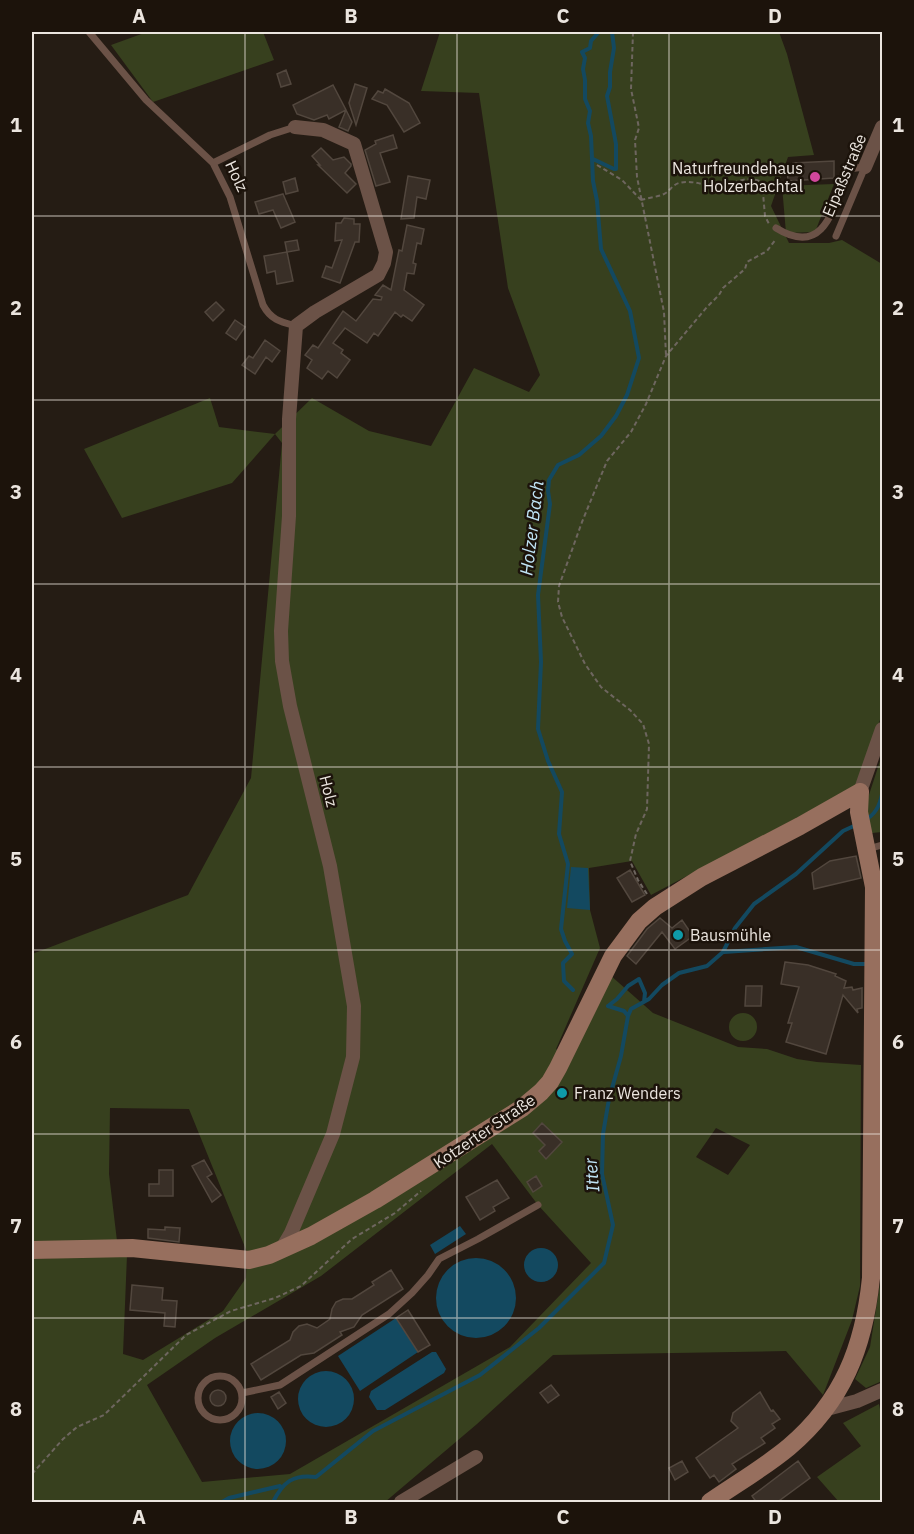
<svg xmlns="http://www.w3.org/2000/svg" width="914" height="1534" viewBox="0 0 914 1534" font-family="'IBM Plex Sans',sans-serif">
  <rect width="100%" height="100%" fill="#251c14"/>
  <path fill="#37401e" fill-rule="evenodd" d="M 147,32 L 263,32 L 274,60 L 153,102 L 111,45 Z
    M 440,32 L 779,32 L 787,54 L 814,155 L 788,157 L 771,206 L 789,243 L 829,243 L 842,240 L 882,264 L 882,714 L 857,786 L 651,895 L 632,861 L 589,868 L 590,910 L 600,948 L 556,1049 L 570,1057 L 610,975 L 653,1013 L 738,1047 L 767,1049 L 797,1059 L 817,1062 L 861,1065 L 860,1286 L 852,1320 L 823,1395 L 786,1351 L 553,1355 L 477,1424 L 385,1502 L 32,1502 L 32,1259 L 127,1255 L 123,1354 L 143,1360 L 223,1311 L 246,1278 L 247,1252 L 189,1109 L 110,1108 L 109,1174 L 117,1241 L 32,1241 L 32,954 L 188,895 L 251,778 L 282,443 L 275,434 L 232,483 L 122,518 L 84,449 L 210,398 L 219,427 L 275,434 L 312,398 L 369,431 L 431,446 L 474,368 L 529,392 L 540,375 L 508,288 L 479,93 L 421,91 ZM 716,1128 L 750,1145 L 728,1175 L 696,1157 ZM 492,1144 L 538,1205 L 591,1263 L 510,1347 L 290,1474 L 202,1482 L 147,1385 L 215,1338 L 321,1276 Z
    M 834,184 L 815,232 L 786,233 L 782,186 Z
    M 882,755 L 882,832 L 872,833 L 865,807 Z
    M729 1027a14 14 0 1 1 28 0a14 14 0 1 1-28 0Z
    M 882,1179 L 882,1381 L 866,1388 L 855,1379 L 870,1347 L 880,1284 Z
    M 879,1404 L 882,1419 L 882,1502 L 839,1502 L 817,1477 L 861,1446 L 843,1423 Z"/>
  <path fill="#134960" d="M 571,867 L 588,868 L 590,910 L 567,908 Z
    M 460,1226 L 466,1234 L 435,1254 L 430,1245 Z
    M524 1265a17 17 0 1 1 34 0a17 17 0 1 1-34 0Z
    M436 1298a40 40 0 1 1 80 0a40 40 0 1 1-80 0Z
    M 396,1318 L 418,1352 L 360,1391 L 338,1356 Z
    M 432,1352 L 436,1352 L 446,1369 L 444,1373 L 385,1410 L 377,1410 L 369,1397 L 371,1391 Z
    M298 1399a28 28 0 1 1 56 0a28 28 0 1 1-56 0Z
    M230 1441a28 28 0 1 1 56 0a28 28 0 1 1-56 0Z"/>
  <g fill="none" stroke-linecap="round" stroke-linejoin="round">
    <path stroke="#134960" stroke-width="4" d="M 593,159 L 614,169 L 616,169 L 616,144 L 607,96 L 610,87 L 610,72 L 614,48 L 612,32
      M 865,820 C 875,815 880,805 882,794
      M 724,952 L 796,947 L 854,964 L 867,964
      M 573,990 L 564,981 L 563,963 L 572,954 L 565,941 L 561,929 L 568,864 L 559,834 L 562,792 L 548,761 L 538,729 L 541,662 L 538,595 L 550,504 L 548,491 L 549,480 L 558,465 L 579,455 L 601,436 L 616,416 L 627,395 L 639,358 L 630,311 L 601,249 L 597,201 L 593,181 L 591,136 L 588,123 L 590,111 L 585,99 L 585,80 L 583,69 L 585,58 L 582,52 L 590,48 L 591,41 L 597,34 L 596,32
      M 608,1006 L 617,999 L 628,986 L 639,979 L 645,993 L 644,1002
      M 608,1006 L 624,1011 L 628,1016
      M 222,1502 L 229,1498 L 280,1486
      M 273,1502 C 283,1482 293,1474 316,1477 L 373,1431 L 480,1375 L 539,1328 L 604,1263 L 613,1225 L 602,1174 L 603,1134 L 609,1099 L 621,1056 L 628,1016 L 631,1009 L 649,999 L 662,985 L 679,973 L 707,966 L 723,952 L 735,928 L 754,904 L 796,874 L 843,831 L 856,825"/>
  </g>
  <path fill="#392f27" stroke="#52473e" stroke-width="1.5" d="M 286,70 L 291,84 L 281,87 L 277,74 Z
    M 355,84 L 367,88 L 356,125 L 349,103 Z
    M 333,85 L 346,110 L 329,119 L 327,115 L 314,120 L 297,114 L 293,105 Z
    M 385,89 L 409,103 L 420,123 L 404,132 L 387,105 L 372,99 L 378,91 L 383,93 Z
    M 346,110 L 352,122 L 348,131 L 339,127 Z
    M 393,135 L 397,148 L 380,153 L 390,182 L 376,186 L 365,150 L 376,144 L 375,141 Z
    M 321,148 L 333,160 L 344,157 L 351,164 L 351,166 L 345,173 L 356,184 L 347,193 L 318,165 L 320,165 L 312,156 Z
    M 834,161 L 834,178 L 788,181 L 787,167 L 793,167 L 793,163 Z
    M 408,176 L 430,180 L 426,199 L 417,197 L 414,218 L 401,219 Z
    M 295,178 L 298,191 L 286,194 L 283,182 Z
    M 283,194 L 295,222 L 281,228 L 273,210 L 259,214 L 255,202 Z
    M 344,218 L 354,219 L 354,224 L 360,224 L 359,242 L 355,242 L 340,283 L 322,277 L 326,266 L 332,268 L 342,240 L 335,241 L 336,223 L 341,223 Z
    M 407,225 L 424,229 L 421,244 L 417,243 L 413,263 L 416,264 L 414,274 L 407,273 L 404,290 L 424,305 L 412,321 L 403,315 L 401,317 L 395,312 L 378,336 L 374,333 L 367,343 L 345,328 L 333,343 L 343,350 L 341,353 L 350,360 L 337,378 L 328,371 L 322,379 L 307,368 L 312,360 L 305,355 L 313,345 L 318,348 L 343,311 L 356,321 L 373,299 L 381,300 L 382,297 L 375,295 L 383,285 L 391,290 L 399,250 L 402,251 Z
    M 297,240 L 299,250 L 287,252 L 293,281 L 277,284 L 275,271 L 267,273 L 264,256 L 287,252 L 285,242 Z
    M 216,302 L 224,310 L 213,321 L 205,312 Z
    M 235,320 L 245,327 L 236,340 L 226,333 Z
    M 265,340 L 280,351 L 272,362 L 266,357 L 255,374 L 242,365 L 249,356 L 253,358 Z
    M 856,856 L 861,878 L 814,889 L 812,873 L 830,861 Z
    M 630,870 L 645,895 L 632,902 L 617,878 Z
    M 660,918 L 672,928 L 682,920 L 693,936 L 675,949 L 662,932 L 636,964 L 627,956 L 647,929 Z
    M 785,962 L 808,965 L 836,974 L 835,976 L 846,981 L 844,988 L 852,987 L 853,990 L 862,988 L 862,1008 L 857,1009 L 858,1013 L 843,995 L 826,1054 L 786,1042 L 792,1023 L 788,1023 L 799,987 L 781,984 Z
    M 746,986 L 762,986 L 761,1006 L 745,1006 Z
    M 542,1123 L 562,1142 L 546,1159 L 539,1151 L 545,1145 L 533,1133 Z
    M 204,1160 L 212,1174 L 207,1177 L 221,1195 L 212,1202 L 192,1166 Z
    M 159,1170 L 173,1170 L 173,1196 L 149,1196 L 149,1184 L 159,1184 Z
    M 536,1176 L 542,1186 L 533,1192 L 527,1182 Z
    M 497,1180 L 509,1198 L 493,1207 L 495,1211 L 480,1220 L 466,1197 Z
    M 165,1227 L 180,1228 L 179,1242 L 148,1238 L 148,1229 L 165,1230 Z
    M 391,1270 L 403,1289 L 362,1315 L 354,1327 L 340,1332 L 342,1335 L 314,1353 L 301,1355 L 261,1380 L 251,1364 L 290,1340 L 293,1332 L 299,1326 L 307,1324 L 317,1328 L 330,1319 L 332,1309 L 336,1302 L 343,1299 L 352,1299 L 374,1285 L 372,1282 Z
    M 132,1285 L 163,1288 L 162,1300 L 177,1301 L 175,1327 L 164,1326 L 165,1313 L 130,1310 Z
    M 408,1310 L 430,1345 L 418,1352 L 396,1318 Z
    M 551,1385 L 559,1395 L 548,1403 L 540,1393 Z
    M210 1398a8 8 0 1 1 16 0a8 8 0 1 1-16 0Z
    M 279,1392 L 286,1403 L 278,1409 L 271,1397 Z
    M 760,1392 L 771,1411 L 773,1410 L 780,1419 L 772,1424 L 775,1428 L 761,1438 L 765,1443 L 732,1464 L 736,1469 L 719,1482 L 714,1475 L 710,1478 L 696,1458 L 738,1428 L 731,1421 L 733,1413 Z
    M 682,1461 L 688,1472 L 675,1480 L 669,1468 Z
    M 798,1461 L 810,1478 L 776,1503 L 757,1503 L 752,1496 Z"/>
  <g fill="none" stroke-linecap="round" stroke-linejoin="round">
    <path stroke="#6e665f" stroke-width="2" stroke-dasharray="4.5 3" stroke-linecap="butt" d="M 633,32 L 631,89 L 639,128 L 635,140 L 637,177 L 664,312 L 666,356
      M 597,165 L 622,180 L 641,200
      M 641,200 C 648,198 657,197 664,194 C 670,191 672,185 679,183 C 694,179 709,188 721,186 C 737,183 746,175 762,182 L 765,216 L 769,224
      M 647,894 L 638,880 L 630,861 L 636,834 L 647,809 L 649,744 L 643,724 L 630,710 L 601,687 L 585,664 L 562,617 L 558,602 L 559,586 L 582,522 L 607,461 L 631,432 L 646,404 L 666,356 L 707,307 L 719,295 L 723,288 L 745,269 L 747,262 L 767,251 L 776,239
      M 32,1474 L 63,1439 L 77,1427 L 104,1415 L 186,1335 L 231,1311 L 275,1298 L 301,1286 L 352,1239 L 395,1213 L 421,1191"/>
    <path stroke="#6b5247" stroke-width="7" d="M 89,32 L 146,100 L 213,163 L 230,197 L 263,305 C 271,320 281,322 296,326
      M 213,163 L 270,135 L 295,127
      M 776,228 C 826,259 834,205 848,169 L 865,167 L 836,236
      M 868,849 L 882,845
      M198 1398a22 22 0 1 1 44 0a22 22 0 1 1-44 0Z
      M 242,1393 L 280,1385 L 389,1314 L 412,1293 L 428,1275 L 439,1259 L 478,1239 L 538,1205"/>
    <path stroke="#6b5247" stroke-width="14" d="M 865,167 L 882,127
      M 860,792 L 882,729
      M 281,1250 L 291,1233 L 333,1134 L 353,1057 L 354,1006 L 330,866 L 290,706 L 282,661 L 281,631 L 289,516 L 289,419 L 296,326 L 315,312 L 378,275 L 384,263 L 386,252 L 354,144 L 323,130 L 295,127
      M 827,1409 L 857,1401 L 882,1390
      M 401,1502 L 476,1457"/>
    <path stroke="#976f5e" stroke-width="18" d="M 32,1250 L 132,1248 L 249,1260 L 269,1255 L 311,1236 L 375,1200 L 522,1108 L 541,1092 L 550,1082 L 558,1068 L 613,956 L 639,921 L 655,907 L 702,877 L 800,826 L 860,792
      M 710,1502 C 736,1484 765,1467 789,1447 C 843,1401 864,1347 871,1278 L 874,887 L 859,812 L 860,792"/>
  </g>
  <path fill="none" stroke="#ebe5df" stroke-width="1.5" stroke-opacity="0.55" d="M 245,32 L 245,1502M 457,32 L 457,1502M 669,32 L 669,1502M 32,216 L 882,216M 32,400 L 882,400M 32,584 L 882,584M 32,767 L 882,767M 32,950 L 882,950M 32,1134 L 882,1134M 32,1318 L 882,1318"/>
  <circle fill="#d1479c" stroke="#1c130b" stroke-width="2" cx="815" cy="177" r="6"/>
  <g fill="#0f9aa8" stroke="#1c130b" stroke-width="2">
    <circle cx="678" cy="935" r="6"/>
    <circle cx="562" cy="1093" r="6"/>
  </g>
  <g text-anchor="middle" stroke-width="5" stroke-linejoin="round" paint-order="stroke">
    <g font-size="16" fill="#ebe5df" stroke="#1c130b" text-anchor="start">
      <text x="803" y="174" text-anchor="end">Naturfreundehaus<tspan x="803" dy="18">Holzerbachtal</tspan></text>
      <text x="690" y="941">Bausmühle</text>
      <text x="574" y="1099">Franz Wenders</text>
    </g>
    <g font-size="16" fill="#ebe5df" stroke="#1c130b">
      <text transform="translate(844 175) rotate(-67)" y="6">Eipaßstraße</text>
      <text transform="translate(237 176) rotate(65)" y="6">Holz</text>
      <text transform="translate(329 791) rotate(76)" y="6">Holz</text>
      <text transform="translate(484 1131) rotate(-34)" y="6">Kotzerter Straße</text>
    </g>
    <g font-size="18" font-style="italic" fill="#c0e4f6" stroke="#1c130b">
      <text transform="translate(532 528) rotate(-83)" y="6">Holzer Bach</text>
      <text transform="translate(592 1175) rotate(-95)" y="6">Itter</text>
    </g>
  </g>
  <rect width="914" height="1534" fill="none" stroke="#1c130b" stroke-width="66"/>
  <rect x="33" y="33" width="848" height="1468" fill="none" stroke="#ebe5df" stroke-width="2"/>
  <g font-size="20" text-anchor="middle" font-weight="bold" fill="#ebe5df">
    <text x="139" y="23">A</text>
    <text x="351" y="23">B</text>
    <text x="563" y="23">C</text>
    <text x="775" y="23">D</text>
    <text x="16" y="132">1</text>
    <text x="898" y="132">1</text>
    <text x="16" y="315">2</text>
    <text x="898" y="315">2</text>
    <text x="16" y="499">3</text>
    <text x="898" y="499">3</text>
    <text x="16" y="682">4</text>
    <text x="898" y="682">4</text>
    <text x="16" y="866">5</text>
    <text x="898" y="866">5</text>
    <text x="16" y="1049">6</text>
    <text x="898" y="1049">6</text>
    <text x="16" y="1233">7</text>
    <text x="898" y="1233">7</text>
    <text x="16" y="1416">8</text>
    <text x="898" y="1416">8</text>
    <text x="139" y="1524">A</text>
    <text x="351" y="1524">B</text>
    <text x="563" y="1524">C</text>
    <text x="775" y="1524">D</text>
  </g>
</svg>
